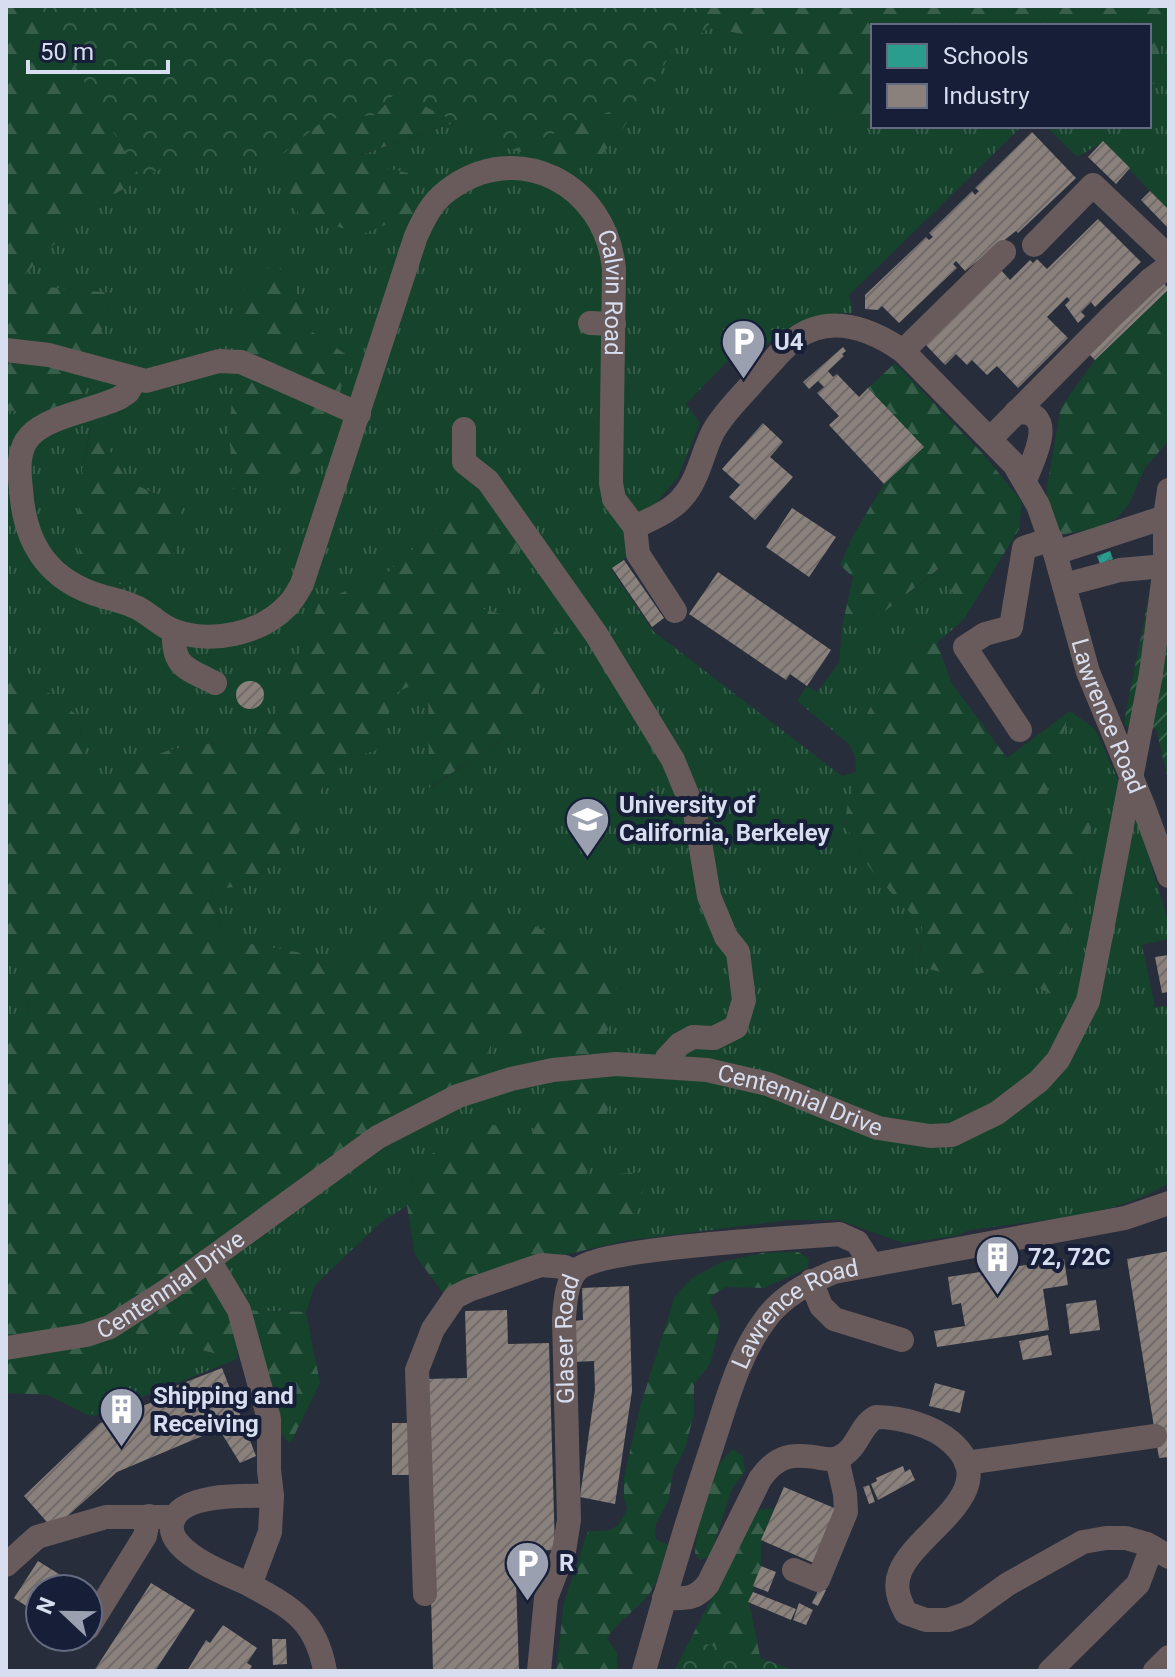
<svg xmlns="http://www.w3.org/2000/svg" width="1175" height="1677" viewBox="0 0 1175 1677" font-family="Roboto,sans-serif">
  <defs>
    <pattern id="grass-tufts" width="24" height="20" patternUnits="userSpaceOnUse" patternTransform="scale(2)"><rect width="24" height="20" fill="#15432b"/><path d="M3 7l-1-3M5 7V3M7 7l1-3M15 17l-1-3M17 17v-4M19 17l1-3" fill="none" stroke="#365e4a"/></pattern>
    <pattern id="forest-firs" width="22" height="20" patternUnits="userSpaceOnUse" patternTransform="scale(2)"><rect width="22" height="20" fill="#15432b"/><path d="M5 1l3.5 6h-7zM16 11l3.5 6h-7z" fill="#365e4a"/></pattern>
    <pattern id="park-crowns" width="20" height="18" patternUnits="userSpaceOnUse" patternTransform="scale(2)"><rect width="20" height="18" fill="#15432b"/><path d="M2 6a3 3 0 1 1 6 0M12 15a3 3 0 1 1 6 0" fill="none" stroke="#365e4a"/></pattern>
    <pattern id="garden-furrows" width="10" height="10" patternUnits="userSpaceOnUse" patternTransform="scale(2)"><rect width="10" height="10" fill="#15432b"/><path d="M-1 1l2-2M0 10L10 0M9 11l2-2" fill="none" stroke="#365e4a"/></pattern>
    <pattern id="schools-hatch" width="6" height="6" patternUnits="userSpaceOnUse" patternTransform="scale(2)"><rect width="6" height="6" fill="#2a9d8f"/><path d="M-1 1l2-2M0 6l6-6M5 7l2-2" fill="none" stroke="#31827a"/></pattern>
    <pattern id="industry-hatch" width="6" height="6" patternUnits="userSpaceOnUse" patternTransform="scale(2)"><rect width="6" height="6" fill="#8a817c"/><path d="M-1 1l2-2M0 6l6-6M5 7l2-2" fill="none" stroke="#706b6a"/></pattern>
  </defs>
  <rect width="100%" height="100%" fill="#282d3b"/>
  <path fill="url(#grass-tufts)" fill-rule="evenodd" d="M 710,28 L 785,42 L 835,118 L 873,116 L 873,126 L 1022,126 L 849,295 L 853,313 C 816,313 790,323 763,349 L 739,349 L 686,404 L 700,423 L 677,479 L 635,527 L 638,554 L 625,558 L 611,569 L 653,631 L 842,776 L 856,772 L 846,823 L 860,854 L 922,926 L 919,966 L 961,978 L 999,969 L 1057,997 L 1091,823 L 1039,816 L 1070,711 L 1095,729 L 1141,830 L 1169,924 L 1169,939 L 1142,945 L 1155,1007 L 1169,1006 L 1169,1183 C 1114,1218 1035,1220 970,1230 L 956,1236 L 903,1243 L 839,1220 L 789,1220 L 624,1241 L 646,1173 L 586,1177 L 532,1135 L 417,1163 L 407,1206 L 381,1222 L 315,1285 L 306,1312 L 239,1310 L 209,1260 L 491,1043 L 545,1026 L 587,1066 L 625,997 L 564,942 L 520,918 L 407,902 L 335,969 L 297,952 L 223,939 L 211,889 L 249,885 L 297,836 L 335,763 L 376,750 L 395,693 L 428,676 L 430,788 L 526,724 L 560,633 L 473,606 L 488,481 L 385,575 L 319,602 L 267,734 L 169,750 L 90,783 L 78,716 L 8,661 L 6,411 L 80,408 L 112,293 L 15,285 L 89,208 L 180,158 L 277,159 L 299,215 L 347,160 L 456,122 L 512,150 L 647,97 L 674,47 ZM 294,285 L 307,329 L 229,429 ZM 92,423 L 127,481 L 181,505 L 81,475 Z
    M 1169,29 L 1169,177 L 1150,191 L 1103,142 L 1077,157 L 1046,126 L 1149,126 L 1149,86 L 1168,76 L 1153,36 Z
    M 942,567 L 964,619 L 937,643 L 902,649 L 850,745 L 797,701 L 807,686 L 817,692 L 839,663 L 842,627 L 885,611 Z
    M 6,958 L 17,967 L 29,1012 L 6,1032 Z
    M 110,1327 L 237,1359 L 92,1417 Z"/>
  <path fill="url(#forest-firs)" d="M 6,6 L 1169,6 L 1169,29 L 1153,36 L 1168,77 L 1149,86 L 1149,26 L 873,26 L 873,116 L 835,118 L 785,42 L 710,28 L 674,47 L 647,97 L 594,165 L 512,150 L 456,122 L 349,159 L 408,173 L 416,213 L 362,234 L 299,215 L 277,159 L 180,158 L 89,208 L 16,284 L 112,293 L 80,408 L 6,411 Z
    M 1169,177 L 1169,210 L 1150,191 Z
    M 276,264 L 294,285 L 308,329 L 347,355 L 331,444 L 295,476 L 233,489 L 229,429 L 244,282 Z
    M 1169,289 L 1169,440 L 1145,468 L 1129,504 L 1117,518 L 1096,528 L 1060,535 L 1046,492 L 1061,407 L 1095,360 Z
    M 895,363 L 984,455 L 1022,502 L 1019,529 L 964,619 L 941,567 L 885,611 L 842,627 L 853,577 L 840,565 L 854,534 L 884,484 L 923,447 L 868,388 Z
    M 93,421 L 127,481 L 181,505 L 171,580 L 83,587 L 77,530 L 81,475 Z
    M 488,481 L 527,539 L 474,606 L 561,633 L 526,724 L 429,788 L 428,677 L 396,693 L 376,750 L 335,763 L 297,836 L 249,885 L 211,890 L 223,939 L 297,952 L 335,969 L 407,902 L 460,897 L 520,918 L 564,942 L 626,997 L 588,1066 L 610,1104 L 586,1176 L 650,1172 L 624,1241 L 560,1256 L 446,1297 L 415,1255 L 407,1206 L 417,1163 L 483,1122 L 532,1135 L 553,1070 L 587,1066 L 545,1026 L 491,1043 L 479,1089 L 458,1096 L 210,1260 L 240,1310 L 306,1312 L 320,1383 L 290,1444 L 269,1419 L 239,1313 L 237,1359 L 110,1327 L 92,1417 L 48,1395 L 6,1393 L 6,1032 L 29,1011 L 17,968 L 6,958 L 6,652 L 8,661 L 78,716 L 90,783 L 169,750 L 267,734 L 319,602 L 385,575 Z
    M 937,643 L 951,682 L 1007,758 L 1070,711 L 1039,816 L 1091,823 L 1057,997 L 999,969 L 961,978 L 919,966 L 922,926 C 898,898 856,861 847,825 C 841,800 867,778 850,745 L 902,649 Z
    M 798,1252 L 809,1258 L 808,1268 L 764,1288 L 726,1287 L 711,1296 L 710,1303 L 717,1313 L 720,1325 L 710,1364 L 694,1384 L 694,1413 L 685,1449 L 673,1472 L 668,1502 L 656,1523 L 655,1539 L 668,1545 C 662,1560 659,1580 650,1593 C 637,1611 617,1620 607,1639 L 617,1652 L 617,1671 L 556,1671 L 564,1603 L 588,1531 C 611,1531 620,1531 627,1507 L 624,1500 L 624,1477 L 640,1407 L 675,1296 L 692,1278 L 722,1262 L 762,1253 Z
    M 733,1449 L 743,1456 L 745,1471 L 732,1489 L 710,1556 L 700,1560 L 695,1553 C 698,1520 706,1471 733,1449 Z
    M 774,1508 L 761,1540 L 761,1566 L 749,1602 L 763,1671 L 674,1671 L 757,1510 Z"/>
  <path fill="url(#park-crowns)" d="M 40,6 L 705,6 L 710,28 L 674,47 L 647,97 L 512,150 L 396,92 L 376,115 L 325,119 L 277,159 L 180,158 L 141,179 Z
    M 689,1642 L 728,1647 L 797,1671 L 677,1671 Z"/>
  <path fill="url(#garden-furrows)" d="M 1169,494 L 1169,783 L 1156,729 L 1126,726 L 1124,722 Z"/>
  <path fill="url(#schools-hatch)" d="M 1110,551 L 1113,559 L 1100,564 L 1097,556 Z"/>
  <path fill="url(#industry-hatch)" d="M 1032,132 L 1076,178 L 1018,233 L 1016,231 L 965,271 L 956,261 L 953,264 L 957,268 L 899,323 L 882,306 L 878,310 L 865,309 L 865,295 L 926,237 L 929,240 L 933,237 L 929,233 L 972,191 L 975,195 L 979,191 L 975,188 Z
    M 1103,141 L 1130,168 L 1116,184 L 1088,157 Z
    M 1150,191 L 1169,210 L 1169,229 L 1141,200 Z
    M 1098,219 L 1141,262 L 1095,307 L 1091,302 L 1081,312 L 1085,316 L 1078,323 L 1065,305 L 1070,300 L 1067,297 L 1047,317 L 1068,338 L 1018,388 L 997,366 L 987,375 L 972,360 L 967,365 L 956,354 L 945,365 L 925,344 L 1000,269 L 1010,280 L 1030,260 L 1033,263 L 1037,259 L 1047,269 Z
    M 1160,279 L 1169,289 L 1095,360 L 1085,350 Z
    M 843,347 L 846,351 L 842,354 L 844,356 L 828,371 L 833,377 L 837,374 L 859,397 L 868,388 L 924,447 L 884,484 L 829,425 L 839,416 L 817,393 L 824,387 L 818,381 L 809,389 L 803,382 Z
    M 763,423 L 783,442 L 770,457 L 793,477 L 755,520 L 729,497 L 740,485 L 722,469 Z
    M 792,508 L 836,537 L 809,577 L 766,547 Z
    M 624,560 L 664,618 L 652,627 L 612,568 Z
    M 718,572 L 831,650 L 807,686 L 790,674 L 786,680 L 689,614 Z
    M236 695a14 14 0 1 1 28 0a14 14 0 1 1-28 0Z
    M 1169,955 L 1169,992 L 1162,993 L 1155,957 Z
    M 1169,1251 L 1169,1457 L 1159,1458 L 1127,1259 Z
    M 1064,1259 L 1068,1285 L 1043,1289 L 1049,1330 L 937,1347 L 934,1331 L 965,1326 L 961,1303 L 952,1305 L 948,1277 Z
    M 629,1286 L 632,1391 L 615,1504 L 580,1497 L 595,1390 L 594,1361 L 575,1362 L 573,1321 L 583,1320 L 582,1288 Z
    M 1096,1300 L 1100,1330 L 1070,1334 L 1066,1304 Z
    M 507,1310 L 508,1344 L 549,1343 L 555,1550 L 515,1551 L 519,1671 L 433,1671 L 425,1379 L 467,1378 L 465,1311 Z
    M 1048,1335 L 1052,1355 L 1023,1360 L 1019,1341 Z
    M 222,1368 L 256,1456 L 240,1463 L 219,1429 L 117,1472 L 53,1529 L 24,1496 L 100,1423 L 170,1395 L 168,1389 Z
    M 935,1383 L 965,1391 L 960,1413 L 929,1406 Z
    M 392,1423 L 411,1423 L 411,1475 L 392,1475 Z
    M 903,1466 L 905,1472 L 910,1469 L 915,1480 L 878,1500 L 871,1484 L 877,1481 L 876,1478 Z
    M 869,1485 L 875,1502 L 869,1504 L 863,1487 Z
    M 784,1487 L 839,1510 L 816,1564 L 761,1540 Z
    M 38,1561 L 83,1589 L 40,1589 L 40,1615 L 14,1598 Z
    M 761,1566 L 776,1572 L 768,1592 L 753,1586 Z
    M 151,1583 L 195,1610 L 155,1671 L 94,1671 Z
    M 820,1587 L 826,1590 L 818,1606 L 812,1603 Z
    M 753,1592 L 796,1609 L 791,1620 L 748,1602 Z
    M 799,1603 L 813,1610 L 806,1625 L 793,1620 Z
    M 223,1625 L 257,1648 L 247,1663 L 252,1666 L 249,1671 L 187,1671 L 206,1640 L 210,1643 Z
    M 272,1639 L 286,1639 L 287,1664 L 273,1665 Z"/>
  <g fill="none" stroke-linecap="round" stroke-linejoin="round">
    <g stroke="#695b5b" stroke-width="24">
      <path d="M 1034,245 L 1093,185 L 1169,257"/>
      <path d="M 590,323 L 614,324"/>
      <path d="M 6,350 L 49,355 L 146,381 L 219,361 L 241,362 L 359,414"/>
      <path d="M 903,351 L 1004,252"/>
      <path id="s1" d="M 135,380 L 128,392 L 119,398 C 94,410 48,416 30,436 C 17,450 19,472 21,489 C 24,538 43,575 92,593 C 105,598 120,600 133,606 C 148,611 159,626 175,631 C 212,644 261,634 288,605 C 294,599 298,591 302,584 L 416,236 C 424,219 431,203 447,191 C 517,137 606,184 614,269 L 611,483 L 614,499 L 635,527 C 650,519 670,512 682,498 C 699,479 702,453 713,432 C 724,412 742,396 756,379 C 769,366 780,350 795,339 C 830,313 871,329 903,351 L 1014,464 L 1038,505 L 1055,553 L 1088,672 L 1143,805 L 1169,876"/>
      <path d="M 1016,412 C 1060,410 1033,460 1025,480"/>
      <path d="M 464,429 L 464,462 L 488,481 L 596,634 L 673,760 L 695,813 L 709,896 L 726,937 L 738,952 L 744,1000 L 736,1027 L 714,1038 L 693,1037 L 680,1044 L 667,1058 L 664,1065"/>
      <path d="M 990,439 L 1112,316 L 1150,280 L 1169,266"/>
      <path d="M 635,527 L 638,554 L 675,611"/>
      <path d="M 1055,553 L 1165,517"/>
      <path d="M 1064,585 L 1120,570 L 1165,566"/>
      <path d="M 174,631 C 172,667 186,668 215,683"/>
      <path d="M 1151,674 L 1165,566 L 1165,517 L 1169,490"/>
      <path d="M 1020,730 L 965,647 L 985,634 L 1011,627 L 1024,548 L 1051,539"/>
      <path d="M 209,1260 L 239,1310 L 269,1419 L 269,1470 L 272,1496 L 270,1532 L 250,1585 C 292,1608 316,1620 325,1671"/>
      <path d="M 811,1281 L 821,1306 L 834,1319 L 902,1340"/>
      <path id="s2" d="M 6,1348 L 86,1335 L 110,1327 L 169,1289 L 378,1137 L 458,1096 L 511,1079 L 553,1070 L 616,1064 L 707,1070 L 768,1084 L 878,1128 L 930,1136 L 952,1135 L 997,1113 L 1039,1081 L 1058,1060 L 1088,1001 L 1101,935"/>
      <path d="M 966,1463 L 1155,1436"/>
      <path d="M 6,1565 L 37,1537 L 106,1517 L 174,1517"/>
      <path d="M 794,1570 L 818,1580 L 846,1512 L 845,1494 L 837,1459"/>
      <path d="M 250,1585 C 227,1574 196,1563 179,1544 C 173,1537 170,1529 173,1521 C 182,1492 248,1496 272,1496"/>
      <path d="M 425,1594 L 417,1370 L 433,1329 L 455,1297 L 469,1290 L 541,1265 L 565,1267 L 575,1272"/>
      <path d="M 664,1598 C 685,1598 694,1601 708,1584 L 760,1479 C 777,1455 792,1453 820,1458 C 826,1459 833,1460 838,1458 C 859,1449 858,1427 876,1417 C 900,1417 932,1425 951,1442 C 1006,1491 916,1531 900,1572 C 894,1587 899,1600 906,1613 L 926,1620 L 948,1620 L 966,1614 L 1008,1584 L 1083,1542 L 1106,1538 L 1126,1538 L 1147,1544 L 1169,1557"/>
      <path d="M 88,1628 L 145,1536 L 149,1516"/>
      <path id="s3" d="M 539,1671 L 546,1598 L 564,1551 L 569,1520 L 564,1319 C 565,1305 566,1283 576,1271 C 597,1247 797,1238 839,1234 L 857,1242 L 871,1264"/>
      <path id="s4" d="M 644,1671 C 665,1594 688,1518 713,1443 C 727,1401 738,1356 765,1320 C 782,1296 808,1283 834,1272 L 1125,1218 L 1169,1203"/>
      <path d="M 1050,1671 L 1138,1584 L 1152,1547"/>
      <path d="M 1155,1671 L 1169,1657"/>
    </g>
    <path stroke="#695b5b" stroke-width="24" d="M 1101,935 L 1151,674"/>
  </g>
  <defs>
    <symbol id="parking-pin" viewBox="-11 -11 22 30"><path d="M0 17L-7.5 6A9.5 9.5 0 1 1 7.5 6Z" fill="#9aa0b0" stroke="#171f38"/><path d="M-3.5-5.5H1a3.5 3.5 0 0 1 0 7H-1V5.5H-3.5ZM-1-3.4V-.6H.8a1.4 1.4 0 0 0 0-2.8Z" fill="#fff"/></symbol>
    <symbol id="university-pin" viewBox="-11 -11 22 30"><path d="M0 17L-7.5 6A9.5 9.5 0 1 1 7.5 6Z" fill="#9aa0b0" stroke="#171f38"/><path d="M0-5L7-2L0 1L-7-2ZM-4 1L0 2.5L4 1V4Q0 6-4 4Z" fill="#fff"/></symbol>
    <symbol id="building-pin" viewBox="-11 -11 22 30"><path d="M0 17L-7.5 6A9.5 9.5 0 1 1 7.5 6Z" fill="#9aa0b0" stroke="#171f38"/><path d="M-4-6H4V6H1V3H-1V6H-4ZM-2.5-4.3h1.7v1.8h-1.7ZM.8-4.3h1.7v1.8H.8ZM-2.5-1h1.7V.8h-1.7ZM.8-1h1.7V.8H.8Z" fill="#fff"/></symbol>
  </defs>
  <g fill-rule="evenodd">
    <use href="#parking-pin" x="718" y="316" width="51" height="69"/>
    <use href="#university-pin" x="562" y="794" width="51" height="69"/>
    <use href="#building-pin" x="972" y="1232" width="51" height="69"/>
    <use href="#building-pin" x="96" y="1384" width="51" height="69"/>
    <use href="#parking-pin" x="502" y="1538" width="51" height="69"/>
  </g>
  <g text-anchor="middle" stroke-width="8" stroke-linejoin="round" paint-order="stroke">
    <g font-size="24" fill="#d7deef" stroke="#171f38">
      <text dy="8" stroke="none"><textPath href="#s1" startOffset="1224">Calvin Road</textPath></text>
      <text dy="8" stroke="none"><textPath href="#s1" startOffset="2264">Lawrence Road</textPath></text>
      <text dy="8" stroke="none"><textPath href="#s2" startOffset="876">Centennial Drive</textPath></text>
      <text dy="8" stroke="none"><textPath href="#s2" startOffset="180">Centennial Drive</textPath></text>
      <text dy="8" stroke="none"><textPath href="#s4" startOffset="400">Lawrence Road</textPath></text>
      <text dy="8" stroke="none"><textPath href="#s3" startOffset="336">Glaser Road</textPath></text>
    </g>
    <g font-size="24" font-weight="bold" fill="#d7deef" stroke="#171f38" text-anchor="start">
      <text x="774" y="350">U4</text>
      <text x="619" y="813">University of<tspan x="619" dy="28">California, Berkeley</tspan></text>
      <text x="1028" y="1265">72, 72C</text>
      <text x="153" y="1404">Shipping and<tspan x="153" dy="28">Receiving</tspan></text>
      <text x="559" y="1571">R</text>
    </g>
  </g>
  <rect width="1175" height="1677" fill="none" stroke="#d7deef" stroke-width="16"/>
  <rect x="871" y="24" width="280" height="104" fill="#171f38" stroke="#646b81" stroke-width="2"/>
  <rect x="887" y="44" width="40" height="24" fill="#2a9d8f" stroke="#646b81" stroke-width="2"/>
  <text x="943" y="64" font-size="24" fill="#d7deef">Schools</text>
  <rect x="887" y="84" width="40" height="24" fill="#8a817c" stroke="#646b81" stroke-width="2"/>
  <text x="943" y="104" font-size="24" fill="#d7deef">Industry</text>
  <g transform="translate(64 1613) rotate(292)"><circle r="38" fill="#171f38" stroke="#646b81" stroke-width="2"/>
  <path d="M0-6L14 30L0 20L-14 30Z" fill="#9aa0b0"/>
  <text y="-12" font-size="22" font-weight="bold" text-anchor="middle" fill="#d7deef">N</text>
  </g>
  <path d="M28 60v12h140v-12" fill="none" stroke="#d7deef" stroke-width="4"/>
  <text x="40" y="60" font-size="24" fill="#d7deef" stroke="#171f38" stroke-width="6" paint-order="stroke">50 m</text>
</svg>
